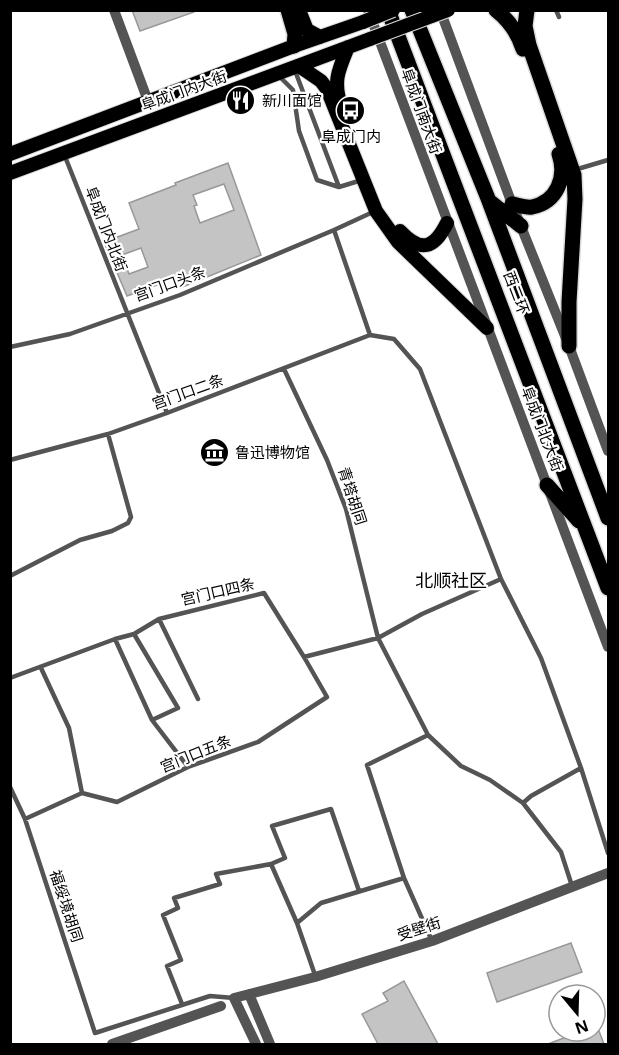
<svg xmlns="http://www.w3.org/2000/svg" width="619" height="1055" viewBox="0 0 619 1055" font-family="'Open Sans','Noto Sans SC',sans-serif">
  <rect width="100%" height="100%" fill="#fff"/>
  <path fill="#c4c4c4" stroke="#989898" stroke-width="1.5" fill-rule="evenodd" d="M 132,10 L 194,10 L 194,12 L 140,31 Z
    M 228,163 L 261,255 L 180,288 L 176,278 L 127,296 L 104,242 L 139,229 L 129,203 L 176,185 L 175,183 ZM 224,184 L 234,210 L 200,223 L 194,206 L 197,205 L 193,195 ZM 141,248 L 148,267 L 129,274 L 122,255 Z
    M 571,943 L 582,972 L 497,1002 L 487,973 Z
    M 404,981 L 438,1044 L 378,1044 L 362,1014 L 388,1001 L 383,993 Z
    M 582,1031 L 599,1031 L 604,1044 L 548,1044 Z"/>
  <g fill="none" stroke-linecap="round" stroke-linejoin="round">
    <defs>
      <path id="primary" d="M 299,10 L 307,30 L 320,37
        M 299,66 L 321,81 L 327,89 L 376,211 L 398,242 L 487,328
        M 341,106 C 333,81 338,71 348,47
        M 10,154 L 294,46 L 363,22
        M 10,173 L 370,39
        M 400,231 C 421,253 434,249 447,223"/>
      <path id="trunk" d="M 288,10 L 295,34 L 294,46
        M 388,10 L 608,588
        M 412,10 L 489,201 L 608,518
        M 496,10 C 510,21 518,33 523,49
        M 527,10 L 525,26 L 529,45 L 574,175 L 575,199 L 569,302 L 569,346
        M 489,201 L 521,226
        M 512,204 C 518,205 526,208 532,207 C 557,202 567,177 559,154
        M 547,485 L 579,521"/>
    </defs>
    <use href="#primary" stroke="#dbdbdb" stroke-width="16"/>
    <use href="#trunk" stroke="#dbdbdb" stroke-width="18"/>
    <path stroke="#545454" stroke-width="4.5" d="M 556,10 L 559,17
      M 294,68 L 339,187
      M 279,76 L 293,90 L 299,131 L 317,180 L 339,187 L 362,180
      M 64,154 L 167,413
      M 581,168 L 608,160
      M 373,212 L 334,230 L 370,335 L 394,339 L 420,369 L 501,579 L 541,658 L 581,768 L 608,853
      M 10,347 L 70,334 L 180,295 L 334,230
      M 284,369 L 327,460 L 346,509 L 378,638 L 428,735 L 461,766 L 490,780 L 523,803
      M 10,460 L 108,434 L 167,413 L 370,335
      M 10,576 L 80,540 L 112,531 L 128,523 L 131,517 L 108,434
      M 159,619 L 198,699
      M 134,634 L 178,708 L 152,720
      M 115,639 L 152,720 L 188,767
      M 41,668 L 69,728 L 82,793
      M 10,678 L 115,639 L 134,634 L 159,619 L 264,593 L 304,657 L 378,638 L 422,614 L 501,579
      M 10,787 L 25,819 L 95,1033 L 210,996 L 234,998
      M 25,819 L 82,793 L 117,802 L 188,767 L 258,742 L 327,697 L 304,657
      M 271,864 L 285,858 L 272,826 L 331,809 L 359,891
      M 404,878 L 432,941
      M 572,886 L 561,852 L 523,803 L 531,796 L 581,768
      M 297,923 L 321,903 L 404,878 L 367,765 L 428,735
      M 182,1004 L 167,966 L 181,960 L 163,915 L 178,908 L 174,898 L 220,884 L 216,874 L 271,864 L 297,923 L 315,975"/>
    <path stroke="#545454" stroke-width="10" d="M 114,10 L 148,101
      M 368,10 L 608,647
      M 440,10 L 512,204 L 569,346 L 608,451
      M 249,994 L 270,1044
      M 112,1044 L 221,1006
      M 256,1044 L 234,998 L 315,977 L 432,941 L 608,873"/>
    <use href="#primary" stroke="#000" stroke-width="14"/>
    <use href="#trunk" stroke="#000" stroke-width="15"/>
    <defs>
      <path id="primary-bridge" d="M 363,22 L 393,10
        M 370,39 L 448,10"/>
    </defs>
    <use href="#primary-bridge" stroke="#dbdbdb" stroke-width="16" stroke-linecap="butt"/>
    <use href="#primary-bridge" stroke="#000" stroke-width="14"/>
  </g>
  <defs>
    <symbol id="restaurant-disc" viewBox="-11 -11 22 22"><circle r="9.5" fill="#000" stroke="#fff"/><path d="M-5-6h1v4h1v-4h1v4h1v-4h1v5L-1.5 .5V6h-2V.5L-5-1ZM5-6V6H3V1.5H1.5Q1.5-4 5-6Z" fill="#fff"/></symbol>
    <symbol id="bus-disc" viewBox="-11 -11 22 22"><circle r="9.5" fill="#000" stroke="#fff"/><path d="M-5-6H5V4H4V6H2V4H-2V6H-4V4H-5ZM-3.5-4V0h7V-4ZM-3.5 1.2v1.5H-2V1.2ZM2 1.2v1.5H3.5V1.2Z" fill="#fff"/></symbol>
    <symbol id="museum-disc" viewBox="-11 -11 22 22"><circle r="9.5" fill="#000" stroke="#fff"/><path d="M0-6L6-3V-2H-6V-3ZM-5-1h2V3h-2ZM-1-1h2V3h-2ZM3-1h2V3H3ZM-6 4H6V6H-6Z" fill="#fff"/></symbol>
  </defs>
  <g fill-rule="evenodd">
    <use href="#restaurant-disc" x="224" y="84" width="33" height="33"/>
    <use href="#bus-disc" x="334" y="94" width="33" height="33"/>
    <use href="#museum-disc" x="198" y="436" width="33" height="33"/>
  </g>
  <g text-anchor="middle" stroke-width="4.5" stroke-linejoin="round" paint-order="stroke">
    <g font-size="15" fill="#000" stroke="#fff">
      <text transform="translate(184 91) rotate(-20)" y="5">阜成门内大街</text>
      <text transform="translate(421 111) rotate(70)" y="5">阜成门南大街</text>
      <text transform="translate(106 229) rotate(69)" y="5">阜成门内北街</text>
      <text transform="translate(170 284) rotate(-20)" y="5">宫门口头条</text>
      <text transform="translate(516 293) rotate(69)" y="5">西二环</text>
      <text transform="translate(188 392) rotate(-20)" y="5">宫门口二条</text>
      <text transform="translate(542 429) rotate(69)" y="5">阜成门北大街</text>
      <text transform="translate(352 496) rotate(72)" y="5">青塔胡同</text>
      <text transform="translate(218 592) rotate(-13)" y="5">宫门口四条</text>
      <text transform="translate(196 754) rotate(-22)" y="5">宫门口五条</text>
      <text transform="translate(66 906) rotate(72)" y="5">福绥境胡同</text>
      <text transform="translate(419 929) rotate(-18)" y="5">受壁街</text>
    </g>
    <g font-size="15" fill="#000" stroke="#fff" text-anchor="start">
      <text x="262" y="106">新川面馆</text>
      <text x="351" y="142" text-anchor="middle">阜成门内</text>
      <text x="235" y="458">鲁迅博物馆</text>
    </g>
    <g font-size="18" fill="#000" stroke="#fff">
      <text x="451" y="587">北顺社区</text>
    </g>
  </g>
  <rect width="619" height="1055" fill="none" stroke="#000000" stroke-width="24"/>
  <g transform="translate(577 1013) rotate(161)"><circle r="28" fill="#ffffff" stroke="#999999" stroke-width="1.5"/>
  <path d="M0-4.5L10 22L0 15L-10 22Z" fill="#000000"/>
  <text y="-9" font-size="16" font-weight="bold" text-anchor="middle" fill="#000000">N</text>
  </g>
</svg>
